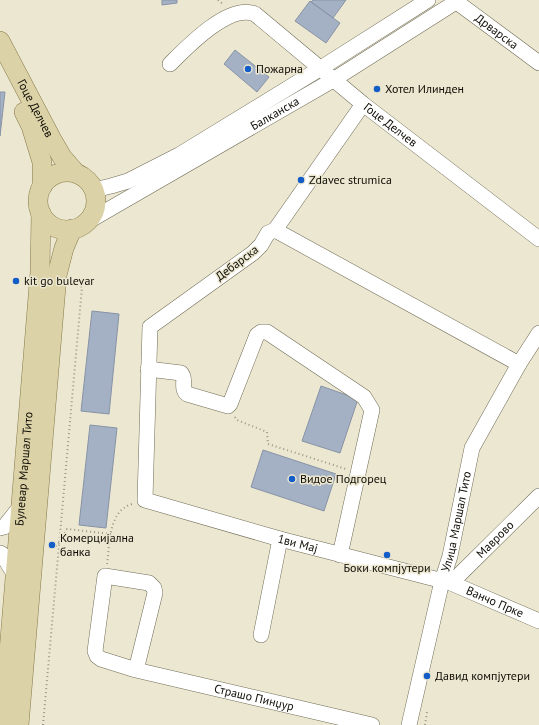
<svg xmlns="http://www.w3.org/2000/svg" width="539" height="725" viewBox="0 0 539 725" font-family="'PT Sans',sans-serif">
  <rect width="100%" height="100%" fill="#ece7d0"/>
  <path fill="#a4b1c5" stroke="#8793a6" d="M 162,0 L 177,0 L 177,3 L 162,5 Z
    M 313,0 L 346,0 L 333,18 L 311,2 Z
    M 310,1 L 340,23 L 326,43 L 295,21 Z
    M 235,50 L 269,77 L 257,92 L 224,64 Z
    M 0,92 L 5,92 L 0,136 Z
    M 92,311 L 119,314 L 109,414 L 81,411 Z
    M 321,386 L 358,399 L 340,453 L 302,441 Z
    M 90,425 L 117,428 L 106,528 L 79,525 Z
    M 263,450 L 336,474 L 324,511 L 251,487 Z"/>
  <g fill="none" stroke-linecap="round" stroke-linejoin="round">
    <defs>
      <g id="minor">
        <path id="s1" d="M 454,0 L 539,63"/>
        <path id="s2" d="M 170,64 C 187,47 229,3 255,14 L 363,104 L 539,239"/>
        <path d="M 94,190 L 111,186 L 128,181 L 179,155 L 321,68 L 428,0"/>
        <path id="s3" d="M 87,222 L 333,80 L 459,0"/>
        <path d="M 275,230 L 363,104"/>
        <path id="s4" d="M 519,364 L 275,230 L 268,233 L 261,245 L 253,253 L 150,327 L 145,500 L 280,539 L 451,583 L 539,621"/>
        <path d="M 148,369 L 181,373 C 187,379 180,388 187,394 L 228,406 L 230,404 L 257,335 L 261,332 L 267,332 L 364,397 L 372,410 L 340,555"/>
        <path d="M 0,528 L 4,527 L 20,507"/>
        <path d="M 0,553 L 2,554 L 16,577"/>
        <path id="s5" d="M 451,583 L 539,496"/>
        <path d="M 261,635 L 280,539"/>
        <path id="s6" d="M 136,670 L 155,593 L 154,588 L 149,583 L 105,576 L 95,651 L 97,656 L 101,659 L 136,670 L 372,725"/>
        <path id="s7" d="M 409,725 L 442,581 L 450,556 L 472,448 L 519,364 L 539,333"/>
      </g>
      <g id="major">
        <path id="s8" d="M 0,41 L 51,138 L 62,157 L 75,172"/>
        <path d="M 24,112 L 31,126 L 42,162 L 42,187"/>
        <circle cx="67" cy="201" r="29"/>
        <path id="s9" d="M 3,725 L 40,272 L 41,213"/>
        <path d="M 19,725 L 57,275 L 64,248 L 72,229"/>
      </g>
    </defs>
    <use href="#minor" stroke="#706c57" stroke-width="16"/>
    <use href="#major" stroke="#857949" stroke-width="20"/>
    <path stroke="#9a9685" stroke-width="2" stroke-dasharray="1 3" stroke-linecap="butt" d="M 218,0 L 224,5
      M 235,417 L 237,420 L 267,432 L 268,444 L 346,469
      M 48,545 L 57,546 L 67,529 L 111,534
      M 107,564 C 110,544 108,511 132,504
      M 43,725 L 82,287 L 71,283
      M 425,725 L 427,712"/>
    <use href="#minor" stroke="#fff" stroke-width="15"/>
    <use href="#major" stroke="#dcd2a7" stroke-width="19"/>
  </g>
  <g fill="#125dc8" stroke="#ece7d0" stroke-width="1.5">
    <circle cx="248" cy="69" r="4"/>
    <circle cx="377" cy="89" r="4"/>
    <circle cx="301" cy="180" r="4"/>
    <circle cx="16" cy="281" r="4"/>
    <circle cx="292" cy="479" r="4"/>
    <circle cx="52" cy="545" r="4"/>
    <circle cx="387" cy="555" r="4"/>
    <circle cx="427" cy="676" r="4"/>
  </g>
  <g text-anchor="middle" stroke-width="3" stroke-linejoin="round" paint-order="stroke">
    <g font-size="12" fill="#0e0c05" stroke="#ece7d0">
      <text dy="4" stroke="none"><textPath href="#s1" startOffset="53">Дрварска</textPath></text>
      <text dy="4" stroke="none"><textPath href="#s8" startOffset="76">Гоце Делчев</textPath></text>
      <text dy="4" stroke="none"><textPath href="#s3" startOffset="217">Балканска</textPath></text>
      <text dy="4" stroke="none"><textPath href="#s2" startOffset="278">Гоце Делчев</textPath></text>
      <text transform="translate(237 263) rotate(-37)" y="4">Дебарска</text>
      <text dy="4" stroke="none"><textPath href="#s9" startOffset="257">Булевар Маршал Тито</textPath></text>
      <text dy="4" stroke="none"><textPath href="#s7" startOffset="209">Улица Маршал Тито</textPath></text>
      <text dy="4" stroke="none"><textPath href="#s5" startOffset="62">Маврово</textPath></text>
      <text dy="4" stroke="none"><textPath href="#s4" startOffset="770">1ви Мај</textPath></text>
      <text dy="4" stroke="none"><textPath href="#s4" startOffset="976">Ванчо Прке</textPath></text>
      <text dy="4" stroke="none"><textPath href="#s6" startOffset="380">Страшо Пинџур</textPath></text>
    </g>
    <g font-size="12" fill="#0e0c05" stroke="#ece7d0" text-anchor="start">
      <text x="256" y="73">Пожарна</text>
      <text x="385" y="93">Хотел Илинден</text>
      <text x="309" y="184">Zdavec strumica</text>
      <text x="24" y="285">kit go bulevar</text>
      <text x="300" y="483">Видое Подгорец</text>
      <text x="60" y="542">Комерцијална<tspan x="60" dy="14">банка</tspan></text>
      <text x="387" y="572" text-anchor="middle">Боки компјутери</text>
      <text x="435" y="680">Давид компјутери</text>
    </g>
  </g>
</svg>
